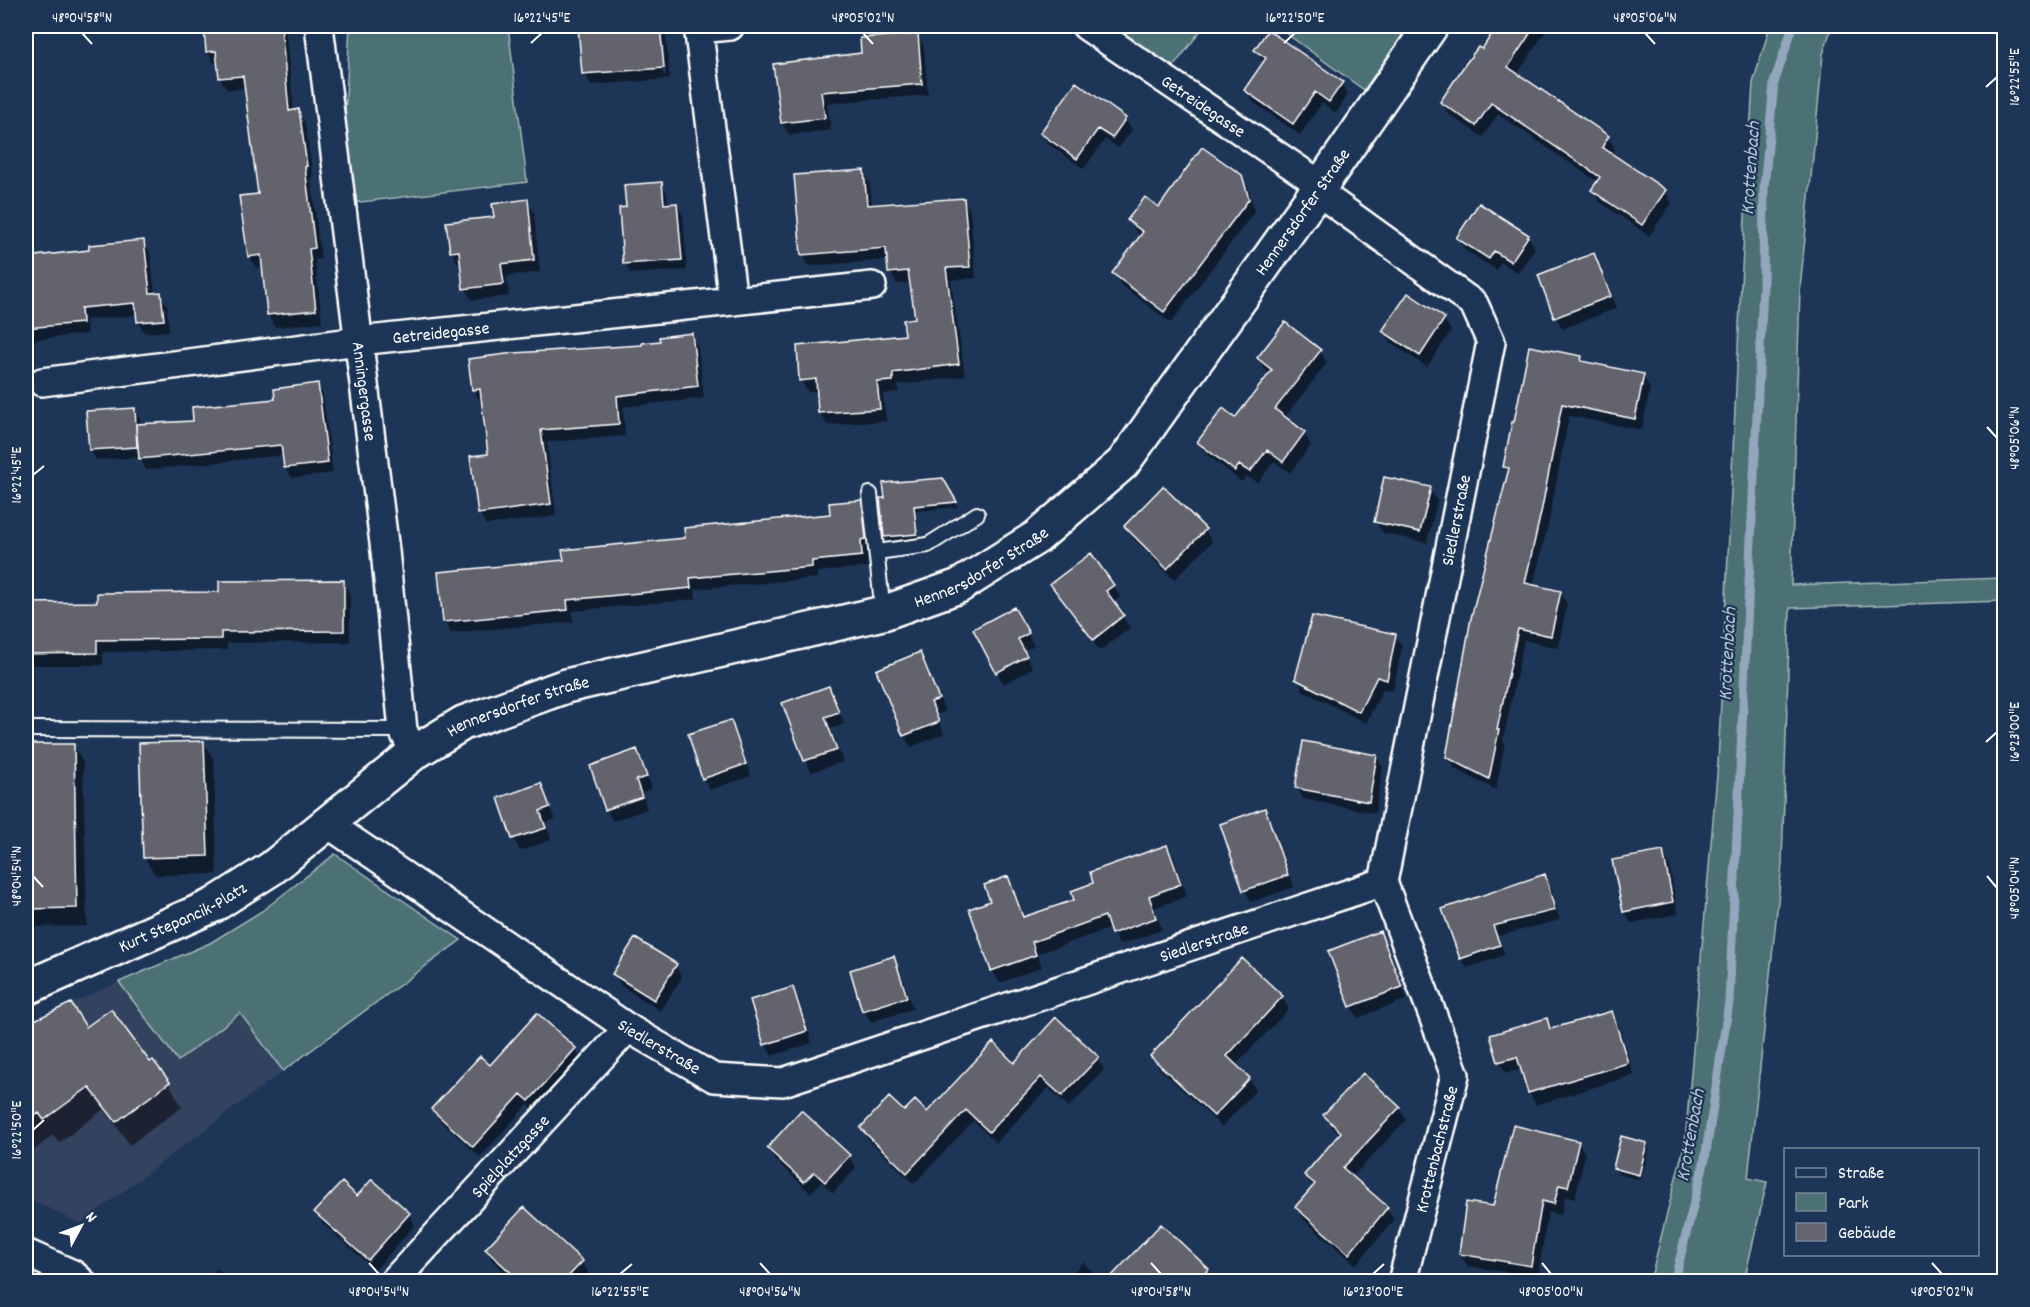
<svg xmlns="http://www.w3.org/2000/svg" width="2030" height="1307" viewBox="0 0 2030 1307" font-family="Dekko,sans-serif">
  <rect width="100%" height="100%" fill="#1d3557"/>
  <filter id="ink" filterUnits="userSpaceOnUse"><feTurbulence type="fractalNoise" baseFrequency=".0167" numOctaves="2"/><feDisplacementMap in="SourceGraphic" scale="12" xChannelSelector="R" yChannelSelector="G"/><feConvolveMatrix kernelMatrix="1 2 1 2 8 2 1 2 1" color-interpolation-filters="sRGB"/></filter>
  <g filter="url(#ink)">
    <path fill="#32435e" d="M 119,982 L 178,1061 L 240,1013 L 283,1071 L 80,1224 L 26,1197 L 26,1024 Z"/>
    <path fill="#4c7174" stroke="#a6b8ba" stroke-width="1.5" d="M 350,26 L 508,26 L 527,182 L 353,203 L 344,131 Z
      M 1106,26 L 1204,26 L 1171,70 Z
      M 1276,26 L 1409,26 L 1364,90 Z
      M 1770,26 L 1832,26 L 1823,54 L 1800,289 L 1791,585 L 2004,578 L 2004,601 L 1790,608 L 1782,864 L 1748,1178 L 1767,1182 L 1744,1281 L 1650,1281 L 1685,1142 L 1718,763 L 1741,284 L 1753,83 Z
      M 335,854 L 461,940 L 283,1071 L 240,1013 L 178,1061 L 119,982 L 210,943 L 262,911 Z"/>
    <path fill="#0007" d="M 225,26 L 285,26 L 294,112 L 298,111 L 305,123 L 313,178 L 311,178 L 321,259 L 315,260 L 322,322 L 275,327 L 268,315 L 264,267 L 256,268 L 249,256 L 260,195 L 246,88 L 227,90 L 220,78 L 219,63 L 214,63 L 207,51 Z
      M 580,26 L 659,26 L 663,75 L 666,75 L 662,26 L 665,26 L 670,79 L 591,85 L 584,73 Z
      M 1499,26 L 1549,26 L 1517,75 L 1608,137 L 1615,149 L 1611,155 L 1665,191 L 1672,203 L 1649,236 L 1600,202 L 1593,190 L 1598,182 L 1498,114 L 1483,137 L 1448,114 L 1441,102 L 1482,52 Z
      M 918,35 L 924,47 L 928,95 L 827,103 L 831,130 L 789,135 L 782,123 L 863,54 Z
      M 1255,50 L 1341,83 L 1348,95 L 1336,113 L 1322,103 L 1300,135 L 1253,102 L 1246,90 L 1264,63 Z
      M 1076,84 L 1125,119 L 1132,130 L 1119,148 L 1105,139 L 1084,169 L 1048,144 L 1042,133 Z
      M 863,171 L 870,183 L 872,206 L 963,199 L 970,211 L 976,278 L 951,280 L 965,376 L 898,385 L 899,392 L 883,394 L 886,421 L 827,425 L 820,413 L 818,391 L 808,392 L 801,380 L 906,336 L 917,320 L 911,283 L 897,284 L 890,272 L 889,260 L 809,266 L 802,254 Z
      M 1241,176 L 1249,189 L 1254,212 L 1171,323 L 1121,285 L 1114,273 L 1142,236 L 1136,232 L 1129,220 Z
      M 661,184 L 667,194 L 668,206 L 677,205 L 683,215 L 687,270 L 631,274 L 625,264 L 627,208 Z
      M 527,201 L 534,213 L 540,272 L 507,276 L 509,296 L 472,300 L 465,288 L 462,263 L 458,264 L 452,252 L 448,224 L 495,218 Z
      M 1528,236 L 1535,248 L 1518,273 L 1501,262 L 1496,270 L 1465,250 L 1458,238 Z
      M 143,241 L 150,253 L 155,294 L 160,293 L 167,305 L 169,331 L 145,333 L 138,322 L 137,315 L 86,320 L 87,334 L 30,340 L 26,332 L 26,258 L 91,252 Z
      M 1594,255 L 1601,267 L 1617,308 L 1562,329 L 1556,317 L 1540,276 Z
      M 1444,319 L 1451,331 L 1427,367 L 1391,343 L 1384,331 Z
      M 1286,324 L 1320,351 L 1327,363 L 1284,418 L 1304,433 L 1311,445 L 1290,473 L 1274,461 L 1258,483 L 1246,476 L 1242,482 L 1206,454 L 1199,442 L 1236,420 L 1270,374 L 1265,370 L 1259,359 Z
      M 691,335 L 698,347 L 704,398 L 623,407 L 625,436 L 547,442 L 556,516 L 486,525 L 479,513 L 489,455 L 483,401 L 480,402 L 474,390 Z
      M 1581,357 L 1584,364 L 1643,376 L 1650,388 L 1642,430 L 1569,416 L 1549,521 L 1533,586 L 1560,592 L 1567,604 L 1558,648 L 1524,640 L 1503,741 L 1505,743 L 1496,790 L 1455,769 L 1448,757 L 1509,475 L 1504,466 Z
      M 317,385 L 323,395 L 333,473 L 292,478 L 285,468 L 284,455 L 146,470 L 140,457 L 96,460 L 90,450 L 88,413 L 134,410 L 140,419 L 140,426 L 195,422 L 277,400 Z
      M 943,479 L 958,507 L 916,511 L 919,540 L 888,542 L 885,537 L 881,500 Z
      M 1163,489 L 1205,530 L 1212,542 L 1174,580 L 1133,538 L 1126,526 Z
      M 1430,489 L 1437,501 L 1427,543 L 1383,533 L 1376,522 Z
      M 861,502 L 867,513 L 871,550 L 866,551 L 868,567 L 817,572 L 818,578 L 695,589 L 696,599 L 572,611 L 573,622 L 451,633 L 444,622 L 565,561 L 832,516 Z
      M 343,582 L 350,593 L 350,642 L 227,643 L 227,650 L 103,652 L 103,665 L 26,665 L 26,604 L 99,604 Z
      M 1052,585 L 1113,585 L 1120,597 L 1113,603 L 1130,628 L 1100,651 Z
      M 1014,609 L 1034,646 L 1023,651 L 1033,668 L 1004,684 L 997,672 Z
      M 1395,635 L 1402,647 L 1393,691 L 1383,689 L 1366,723 L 1304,691 L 1297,679 Z
      M 920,654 L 945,711 L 937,715 L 944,734 L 911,747 L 904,736 L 878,671 Z
      M 829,687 L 836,699 L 844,724 L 831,729 L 843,762 L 812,772 L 805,761 Z
      M 730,722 L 737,734 L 751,776 L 710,790 L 703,778 Z
      M 203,742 L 214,760 L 217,874 L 155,875 L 144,857 Z
      M 73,745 L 83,763 L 87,926 L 30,927 L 26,920 L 26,746 Z
      M 636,751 L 643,763 L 652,789 L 642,792 L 647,809 L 613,821 L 606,809 Z
      M 1376,756 L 1383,768 L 1375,813 L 1303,799 L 1297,787 Z
      M 540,785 L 555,819 L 546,823 L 551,840 L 520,851 L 514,839 L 500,799 Z
      M 1265,810 L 1271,822 L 1294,887 L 1251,902 L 1245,890 Z
      M 1167,847 L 1174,858 L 1187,896 L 1154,908 L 1162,930 L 1119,945 L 1111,928 L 1037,954 L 1042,967 L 1000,983 L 993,971 L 971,910 L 992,902 L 1008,878 L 1014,890 L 1025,918 L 1076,901 Z
      M 1662,852 L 1669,864 L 1678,914 L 1631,923 L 1624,911 Z
      M 1544,875 L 1550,885 L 1560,920 L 1498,936 L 1505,955 L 1467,968 L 1461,958 L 1444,910 Z
      M 1380,933 L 1387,945 L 1407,999 L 1358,1018 L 1351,1007 L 1330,952 Z
      M 893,958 L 900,970 L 913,1009 L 871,1022 L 864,1010 Z
      M 1242,960 L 1282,997 L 1289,1009 L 1235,1066 L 1249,1079 L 1256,1090 L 1222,1127 L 1159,1068 L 1152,1056 Z
      M 675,965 L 682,977 L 661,1011 L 621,986 L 614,974 Z
      M 792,988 L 799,1000 L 812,1043 L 772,1056 L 765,1044 Z
      M 70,1005 L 86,1029 L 150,1064 L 153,1062 L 169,1083 L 182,1107 L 130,1145 L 104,1109 L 59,1143 L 53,1135 L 26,1157 L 26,1025 Z
      M 1612,1013 L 1618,1024 L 1634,1075 L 1536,1105 L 1529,1093 L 1522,1069 L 1506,1073 L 1499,1062 L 1546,1020 L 1552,1030 Z
      M 537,1015 L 575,1049 L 582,1061 L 536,1112 L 528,1104 L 480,1157 L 440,1121 L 433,1109 L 490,1067 Z
      M 1097,1058 L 1104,1070 L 1069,1107 L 1048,1088 L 996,1143 L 973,1121 L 914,1184 L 869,1140 L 862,1128 L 904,1113 L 927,1114 L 1014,1065 Z
      M 1399,1108 L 1406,1120 L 1352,1177 L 1387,1208 L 1394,1220 L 1356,1265 L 1304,1220 L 1297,1208 L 1313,1188 L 1306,1175 L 1340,1135 L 1332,1127 L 1325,1115 Z
      M 1578,1142 L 1585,1154 L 1575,1198 L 1565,1196 L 1561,1215 L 1548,1212 L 1538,1277 L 1467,1266 L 1460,1254 L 1494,1208 Z
      M 1646,1144 L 1649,1150 L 1641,1180 L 1618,1174 L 1615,1168 Z
      M 769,1149 L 849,1156 L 856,1168 L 833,1193 L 821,1182 L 811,1193 L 775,1160 Z
      M 357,1198 L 409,1214 L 415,1225 L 375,1270 L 323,1224 L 316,1212 Z
      M 524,1209 L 582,1262 L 589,1274 L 582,1282 L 515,1282 L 493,1261 L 486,1250 Z
      M 1161,1226 L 1208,1270 L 1215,1281 L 1109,1282 Z
      M 1083,1262 L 1103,1282 L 1064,1282 Z
      M 217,1268 L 231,1282 L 204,1282 Z"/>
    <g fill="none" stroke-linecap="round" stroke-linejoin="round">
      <path stroke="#92a6bc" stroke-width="9" d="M 1674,1282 L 1705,1159 L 1729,1002 L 1763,287 L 1764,188 L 1774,83 L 1793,26"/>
    </g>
    <path fill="#64646e" stroke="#fff" stroke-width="1.5" d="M 229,26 L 281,26 L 289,111 L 299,109 L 307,166 L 305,167 L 315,248 L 309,249 L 316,310 L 267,315 L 261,255 L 248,257 L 239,196 L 258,194 L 243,76 L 219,78 L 216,51 L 206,52 L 204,28 Z
      M 578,26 L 660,26 L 664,68 L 582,74 Z
      M 1497,26 L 1535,26 L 1508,67 L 1609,136 L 1602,147 L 1666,190 L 1642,225 L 1591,190 L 1600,177 L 1491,103 L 1476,126 L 1440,102 L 1464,66 L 1478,47 L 1482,49 Z
      M 1268,30 L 1343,82 L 1329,102 L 1315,92 L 1293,124 L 1244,90 L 1266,58 L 1254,50 Z
      M 918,34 L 922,84 L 821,92 L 825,118 L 781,123 L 773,64 L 861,53 L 860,38 Z
      M 1076,82 L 1126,118 L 1112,138 L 1098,129 L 1077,159 L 1040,133 Z
      M 1202,147 L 1242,175 L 1249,199 L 1164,312 L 1112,273 L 1143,232 L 1127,220 L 1145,197 L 1159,207 Z
      M 864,170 L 867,205 L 964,198 L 970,267 L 946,268 L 959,364 L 893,373 L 893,381 L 877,382 L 880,409 L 818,413 L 816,379 L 799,381 L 797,346 L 905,335 L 903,320 L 915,318 L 908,271 L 888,273 L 886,248 L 801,255 L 794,175 Z
      M 662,182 L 664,204 L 677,203 L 682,260 L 623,264 L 619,208 L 626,207 L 624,185 Z
      M 528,199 L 534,260 L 501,264 L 504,284 L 463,289 L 459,251 L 450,252 L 446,222 L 494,217 L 492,204 Z
      M 1479,203 L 1529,235 L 1511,262 L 1494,251 L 1489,259 L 1456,238 Z
      M 144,240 L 150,293 L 161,292 L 164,320 L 137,322 L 135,303 L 81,308 L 82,323 L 26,328 L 26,257 L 89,250 L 89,245 Z
      M 1594,253 L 1611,296 L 1554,318 L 1538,275 Z
      M 1408,293 L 1445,318 L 1420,356 L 1382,331 Z
      M 1285,322 L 1321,350 L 1275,409 L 1305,432 L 1283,462 L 1267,450 L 1250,472 L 1239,465 L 1235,471 L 1197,442 L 1223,408 L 1235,418 L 1272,370 L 1257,358 Z
      M 692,333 L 698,386 L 617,396 L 619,424 L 541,430 L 551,504 L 478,514 L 470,456 L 488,454 L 480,389 L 472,390 L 468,359 L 514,353 L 642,345 L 642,343 L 660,341 L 659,337 Z
      M 1529,346 L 1582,356 L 1581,361 L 1644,374 L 1635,419 L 1562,404 L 1542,508 L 1525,583 L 1561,591 L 1551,636 L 1518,629 L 1497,730 L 1499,730 L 1489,779 L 1446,757 L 1471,618 L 1509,468 L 1503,467 L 1512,422 L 1514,422 Z
      M 318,383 L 328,463 L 284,468 L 281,445 L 139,459 L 136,424 L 193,421 L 192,407 L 275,399 L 274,389 Z
      M 135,408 L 137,447 L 89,450 L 86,411 Z
      M 1384,477 L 1431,487 L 1420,532 L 1374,522 Z
      M 943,478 L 957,502 L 914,506 L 917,534 L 884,537 L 880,498 L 885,498 L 883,483 Z
      M 1163,486 L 1206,529 L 1167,569 L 1124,526 Z
      M 862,500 L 866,539 L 861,540 L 862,556 L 812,561 L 812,567 L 690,578 L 691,588 L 567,600 L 568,610 L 443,622 L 438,572 L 564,560 L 562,550 L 685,538 L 684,528 L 830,514 L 829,503 Z
      M 1091,553 L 1114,585 L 1106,591 L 1124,615 L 1093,640 L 1050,584 Z
      M 344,580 L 344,631 L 221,632 L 221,639 L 97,640 L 97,653 L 26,654 L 26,603 L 97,602 L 97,593 L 219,592 L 219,581 Z
      M 1014,607 L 1029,633 L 1018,639 L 1027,656 L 996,673 L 973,629 Z
      M 1312,616 L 1396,634 L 1387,680 L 1377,677 L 1359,712 L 1295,679 Z
      M 920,652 L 939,699 L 931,702 L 939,722 L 903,736 L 876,670 Z
      M 829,686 L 839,712 L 825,717 L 837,750 L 804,761 L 782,703 Z
      M 731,720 L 746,764 L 702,779 L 688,734 Z
      M 204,741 L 208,856 L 143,858 L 139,743 Z
      M 1303,741 L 1377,755 L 1369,802 L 1295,788 Z
      M 26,744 L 74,744 L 77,908 L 26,909 Z
      M 637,749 L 647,777 L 636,780 L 642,797 L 605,810 L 590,766 Z
      M 541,783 L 550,807 L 540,811 L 546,828 L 512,839 L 498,798 Z
      M 1265,808 L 1288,875 L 1243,891 L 1220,824 Z
      M 1167,845 L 1181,884 L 1149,896 L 1156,918 L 1111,934 L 1105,916 L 1032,942 L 1036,955 L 991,971 L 969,909 L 990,901 L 984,885 L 1008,876 L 1023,917 L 1074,900 L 1071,891 L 1093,883 L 1090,872 Z
      M 1663,851 L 1673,902 L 1623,912 L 1612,860 Z
      M 1545,874 L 1555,910 L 1493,926 L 1500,945 L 1460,959 L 1442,909 Z
      M 1380,931 L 1402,987 L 1350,1007 L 1328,951 Z
      M 635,938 L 677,964 L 654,1000 L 612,974 Z
      M 894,956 L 907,997 L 862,1011 L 850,970 Z
      M 1242,958 L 1283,996 L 1227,1056 L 1250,1078 L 1214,1116 L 1150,1056 Z
      M 793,987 L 807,1031 L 764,1045 L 750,1000 Z
      M 71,1003 L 86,1027 L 111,1009 L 150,1062 L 153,1060 L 170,1082 L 116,1122 L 89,1087 L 44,1120 L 39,1113 L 26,1123 L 26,1024 Z
      M 1612,1011 L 1628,1063 L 1528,1093 L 1517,1057 L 1498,1062 L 1490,1035 L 1547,1018 L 1550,1029 Z
      M 537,1013 L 576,1048 L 529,1101 L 521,1094 L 473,1147 L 431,1109 L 480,1056 L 490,1065 Z
      M 1056,1017 L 1099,1057 L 1062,1096 L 1041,1077 L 989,1132 L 966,1110 L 907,1173 L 860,1128 L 889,1097 L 904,1111 L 915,1100 L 927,1112 L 993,1042 L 1014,1063 Z
      M 1363,1073 L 1400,1107 L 1343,1168 L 1388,1207 L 1349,1254 L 1295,1207 L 1315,1184 L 1304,1175 L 1341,1132 L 1323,1115 Z
      M 801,1110 L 850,1155 L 825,1182 L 814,1172 L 804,1182 L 767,1148 Z
      M 1513,1125 L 1579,1141 L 1568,1187 L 1559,1185 L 1554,1204 L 1542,1201 L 1531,1266 L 1459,1254 L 1466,1202 L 1493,1206 Z
      M 1621,1136 L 1647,1143 L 1639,1175 L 1613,1168 Z
      M 372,1179 L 410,1213 L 368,1260 L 314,1212 L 342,1182 L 357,1196 Z
      M 524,1207 L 583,1261 L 564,1281 L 520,1281 L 485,1249 Z
      M 1161,1224 L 1209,1269 L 1197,1281 L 1107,1281 Z"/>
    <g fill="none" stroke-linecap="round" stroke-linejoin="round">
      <defs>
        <path id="service" d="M 870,494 L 883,613
          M 877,552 L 928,545 L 977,514
          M 26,729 L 403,730"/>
        <g id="minor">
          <path id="s1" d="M 319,26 L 385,551 L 403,730 L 414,753"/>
          <path d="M 698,26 L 733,301"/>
          <path id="s2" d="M 1086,26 L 1321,185"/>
          <path d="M 699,29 L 730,26"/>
          <path id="s3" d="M 42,382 L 359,341 L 872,286"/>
          <path id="s4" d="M 328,824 L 628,1028 L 714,1078 L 783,1082 L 1383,882 L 1491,342 L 1474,304 L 1317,191"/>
          <path d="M 1383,882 L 1455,1075 L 1402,1282"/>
          <path d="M 26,1253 L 73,1274 L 82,1282"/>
          <path id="s5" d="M 393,1282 L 628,1028"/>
        </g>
        <g id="tertiary">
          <path id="s6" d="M 26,988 L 214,905 L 272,868 L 414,753 L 463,723 L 566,686 L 883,613 L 959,586 L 1037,537 L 1123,463 L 1317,191 L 1431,26"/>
        </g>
      </defs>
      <use href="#service" stroke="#fff" stroke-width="18"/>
      <use href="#minor" stroke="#fff" stroke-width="32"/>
      <use href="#tertiary" stroke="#fff" stroke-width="38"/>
      <use href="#service" stroke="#1d3557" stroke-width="14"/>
      <use href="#minor" stroke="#1d3557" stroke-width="27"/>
      <use href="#tertiary" stroke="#1d3557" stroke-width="33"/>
    </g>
  </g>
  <path fill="none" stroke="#fff" stroke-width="2" d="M 82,33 L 92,44M 863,33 L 873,44M 1645,33 L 1655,44M 531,43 L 542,33M 1284,43 L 1295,33M 1986,87 L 1997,77M 1987,427 L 1997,438M 33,475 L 44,466M 1986,742 L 1997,732M 33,876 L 43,887M 1987,876 L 1997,888M 33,1130 L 44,1120M 369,1263 L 379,1274M 760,1263 L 770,1274M 1151,1263 L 1161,1274M 1542,1263 L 1551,1274M 1932,1263 L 1942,1274M 620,1274 L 632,1264M 1373,1274 L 1384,1264"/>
  <g text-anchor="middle" stroke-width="4.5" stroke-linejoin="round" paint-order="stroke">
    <g font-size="18" fill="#fff" stroke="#1d3557">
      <text dy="6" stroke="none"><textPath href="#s2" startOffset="142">Getreidegasse</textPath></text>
      <text dy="6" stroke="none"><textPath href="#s6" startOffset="1544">Hennersdorfer Straße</textPath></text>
      <text dy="6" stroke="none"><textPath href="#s3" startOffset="402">Getreidegasse</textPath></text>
      <text dy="6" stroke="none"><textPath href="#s1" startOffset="368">Anningergasse</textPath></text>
      <text dy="6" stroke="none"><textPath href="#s4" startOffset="1533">Siedlerstraße</textPath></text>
      <text dy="6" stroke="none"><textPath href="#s6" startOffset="1058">Hennersdorfer Straße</textPath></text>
      <text dy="6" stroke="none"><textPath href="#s6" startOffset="572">Hennersdorfer Straße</textPath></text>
      <text dy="6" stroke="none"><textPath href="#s6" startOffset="172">Kurt Stepancik-Platz</textPath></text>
      <text dy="6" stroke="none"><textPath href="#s4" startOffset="975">Siedlerstraße</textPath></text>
      <text dy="6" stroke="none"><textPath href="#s4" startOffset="399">Siedlerstraße</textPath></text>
      <text transform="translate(1436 1149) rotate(-76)" y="6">Krottenbachstraße</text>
      <text dy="6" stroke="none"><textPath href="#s5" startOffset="172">Spielplatzgasse</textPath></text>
    </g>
    <g font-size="20" font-style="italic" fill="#b6c3d2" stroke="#1d3557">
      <text transform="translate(1749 168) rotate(-86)" y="7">Krottenbach</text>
      <text transform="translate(1726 654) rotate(-87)" y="7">Krottenbach</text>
      <text transform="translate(1689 1135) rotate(-80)" y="7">Krottenbach</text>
    </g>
  </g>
  <rect width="2030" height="1307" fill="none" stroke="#1d3557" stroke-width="66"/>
  <rect x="1784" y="1148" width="195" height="108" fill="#1d3557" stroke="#77869a" stroke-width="1.5"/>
  <rect x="1796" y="1168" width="30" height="9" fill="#1d3557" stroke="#77869a" stroke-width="1.5"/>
  <text x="1838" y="1178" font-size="18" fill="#ffffff">Straße</text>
  <rect x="1796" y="1193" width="30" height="18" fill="#4c7174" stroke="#77869a" stroke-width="1.5"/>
  <text x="1838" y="1208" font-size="18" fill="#ffffff">Park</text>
  <rect x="1796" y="1223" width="30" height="18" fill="#64646e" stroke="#77869a" stroke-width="1.5"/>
  <text x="1838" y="1238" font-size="18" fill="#ffffff">Gebäude</text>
  <g transform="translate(81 1226) rotate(49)" stroke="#1d3557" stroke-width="4.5" paint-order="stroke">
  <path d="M0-4.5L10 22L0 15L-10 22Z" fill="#ffffff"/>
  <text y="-9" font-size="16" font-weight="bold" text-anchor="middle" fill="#ffffff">N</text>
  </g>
  <rect x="33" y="33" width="1964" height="1241" fill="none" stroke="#fff" stroke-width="2"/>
  <g font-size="15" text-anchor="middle" fill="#fff">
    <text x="82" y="22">48°04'58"N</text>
    <text x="542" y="22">16°22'45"E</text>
    <text x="863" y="22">48°05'02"N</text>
    <text x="1295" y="22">16°22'50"E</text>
    <text x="1645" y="22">48°05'06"N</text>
    <text transform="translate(2014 77) rotate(-90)" y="5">16°22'55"E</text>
    <text transform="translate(2014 438) rotate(-90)" y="5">48°05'06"N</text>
    <text transform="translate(16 475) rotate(-90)" y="5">16°22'45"E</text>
    <text transform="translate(2014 732) rotate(-90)" y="5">16°23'00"E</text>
    <text transform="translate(16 876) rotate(-90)" y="5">48°04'54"N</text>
    <text transform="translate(2014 888) rotate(-90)" y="5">48°05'04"N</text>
    <text transform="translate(16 1130) rotate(-90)" y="5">16°22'50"E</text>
    <text x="379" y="1296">48°04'54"N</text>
    <text x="620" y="1296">16°22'55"E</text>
    <text x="770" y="1296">48°04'56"N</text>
    <text x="1161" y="1296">48°04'58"N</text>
    <text x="1373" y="1296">16°23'00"E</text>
    <text x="1551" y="1296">48°05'00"N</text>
    <text x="1942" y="1296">48°05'02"N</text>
  </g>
</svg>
